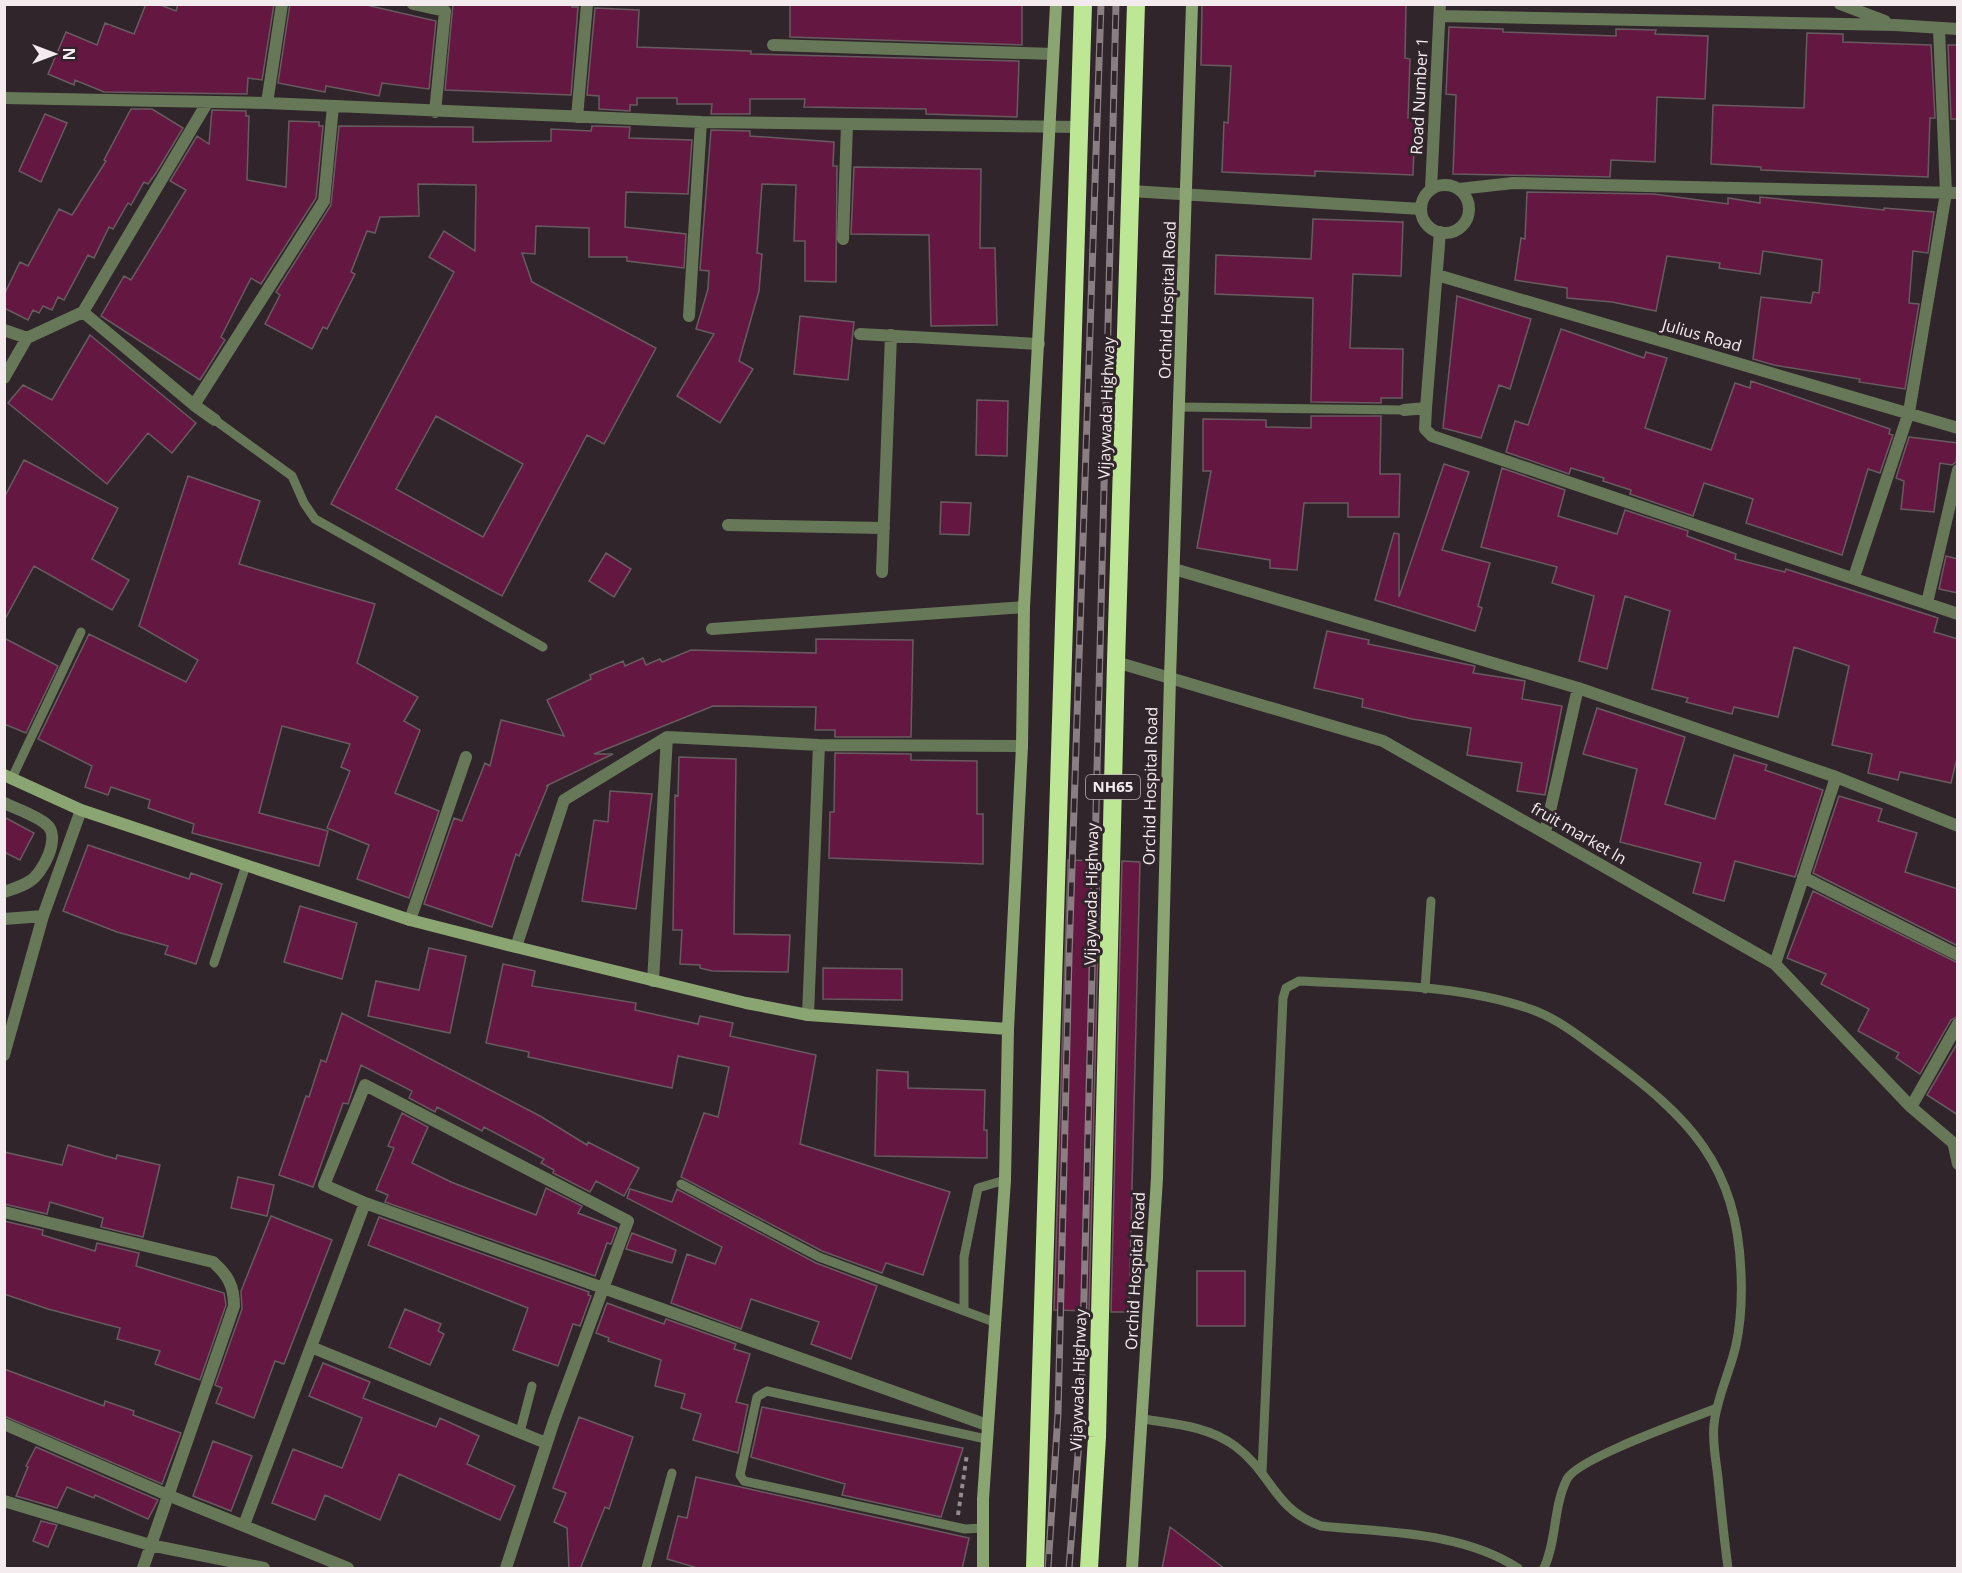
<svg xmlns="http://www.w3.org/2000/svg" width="1962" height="1573" viewBox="0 0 1962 1573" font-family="'Open Sans',sans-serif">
  <rect width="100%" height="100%" fill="#30252a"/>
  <path fill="#641841" stroke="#685b60" stroke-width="1.5" fill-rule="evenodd" d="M 146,4 L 158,4 L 176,11 L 178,4 L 274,4 L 262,80 L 248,78 L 247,94 L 104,92 L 75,80 L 74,85 L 48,74 L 66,32 L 97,45 L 105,23 L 134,34 Z
    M 290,4 L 362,4 L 436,21 L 429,89 L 382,83 L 379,96 L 326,86 L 325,92 L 278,83 Z
    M 453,4 L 572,4 L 572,7 L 578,7 L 571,95 L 445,90 Z
    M 790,4 L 1022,4 L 1022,45 L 790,37 Z
    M 1202,4 L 1406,4 L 1405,58 L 1410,59 L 1408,118 L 1415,118 L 1413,175 L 1315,171 L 1315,176 L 1222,172 L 1224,122 L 1228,123 L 1231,66 L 1201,65 Z
    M 595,8 L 639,10 L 637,47 L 751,51 L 751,54 L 1019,61 L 1017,117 L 926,114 L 926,109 L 804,107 L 805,99 L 750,99 L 750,114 L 711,114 L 712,104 L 677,104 L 677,98 L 637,98 L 637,105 L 630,105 L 630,111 L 599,109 L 599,96 L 587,95 Z
    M 1449,27 L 1503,29 L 1503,32 L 1616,36 L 1616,29 L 1656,30 L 1655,34 L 1708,36 L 1705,99 L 1657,97 L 1655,162 L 1611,160 L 1610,177 L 1453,174 L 1456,95 L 1446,94 Z
    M 1807,33 L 1843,34 L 1843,42 L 1931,45 L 1935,118 L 1930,118 L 1928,177 L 1761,170 L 1761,167 L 1711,164 L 1713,105 L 1804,108 Z
    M 1948,45 L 1958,45 L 1958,119 L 1951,119 Z
    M 131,109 L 152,109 L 183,128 L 156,173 L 148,184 L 144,182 L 131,205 L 128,203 L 113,229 L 109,227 L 94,258 L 88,255 L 64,300 L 58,297 L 52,310 L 43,306 L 39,313 L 33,310 L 28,320 L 4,308 L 4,295 L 20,262 L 28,266 L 59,209 L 72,215 L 106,161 L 104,160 Z
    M 212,110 L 246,111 L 246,116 L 249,116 L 247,180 L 286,187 L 289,121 L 319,122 L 319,126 L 323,126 L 316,198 L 261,284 L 251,278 L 221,337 L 225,340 L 200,380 L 101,316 L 124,276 L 131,280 L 186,190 L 170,181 L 197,136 L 209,144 Z
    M 45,114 L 67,123 L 41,182 L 19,171 Z
    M 339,126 L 473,127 L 473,142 L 551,141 L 551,129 L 591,131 L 592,126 L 598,126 L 630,127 L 629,138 L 692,140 L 688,194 L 626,192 L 625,227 L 686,234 L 684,268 L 627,261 L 627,257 L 589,257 L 589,228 L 536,226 L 535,254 L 522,253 L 532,282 L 656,348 L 604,444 L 587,435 L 502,596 L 331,504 L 454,272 L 429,257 L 444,231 L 475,251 L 476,185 L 418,184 L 419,216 L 380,217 L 375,233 L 367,231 L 351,272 L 355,274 L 327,329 L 323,327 L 312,349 L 265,324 L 280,295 L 276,292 L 331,205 ZM 436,416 L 523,464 L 483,537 L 396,489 Z
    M 711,130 L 750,131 L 750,136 L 834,142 L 833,166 L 837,166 L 836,282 L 805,281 L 805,241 L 794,241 L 796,185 L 762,184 L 757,253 L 762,254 L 759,291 L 739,361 L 753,369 L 720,423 L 677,396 L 714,334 L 696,329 L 708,289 L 709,271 L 700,270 Z
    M 854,167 L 981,169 L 980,248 L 995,248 L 997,325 L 931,326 L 929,235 L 851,234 Z
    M 1527,192 L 1654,194 L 1728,204 L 1728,198 L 1760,203 L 1760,197 L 1884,210 L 1884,208 L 1934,212 L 1928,253 L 1913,251 L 1909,303 L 1919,304 L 1905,389 L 1859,382 L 1860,379 L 1774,365 L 1753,359 L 1761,297 L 1811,303 L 1813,292 L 1819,293 L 1822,260 L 1763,251 L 1760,274 L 1719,268 L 1720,263 L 1667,256 L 1656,311 L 1612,302 L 1567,298 L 1567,288 L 1515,280 L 1521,238 L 1525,239 Z
    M 1313,219 L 1403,222 L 1401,276 L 1353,274 L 1350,348 L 1403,349 L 1402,398 L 1381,398 L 1381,403 L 1311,402 L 1313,298 L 1215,294 L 1216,255 L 1311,259 Z
    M 1457,296 L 1531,319 L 1510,389 L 1499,385 L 1481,438 L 1443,428 Z
    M 800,316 L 854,322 L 848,380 L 794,374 Z
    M 1561,329 L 1644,358 L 1646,352 L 1667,358 L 1645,428 L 1711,450 L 1735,383 L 1750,388 L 1751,381 L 1890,429 L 1889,434 L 1893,435 L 1880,473 L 1868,469 L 1842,555 L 1746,523 L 1753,499 L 1704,483 L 1693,516 L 1630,494 L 1631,490 L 1603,481 L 1604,478 L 1571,468 L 1569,474 L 1506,452 L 1515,421 L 1528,425 Z
    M 90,335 L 196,423 L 172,453 L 148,433 L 107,484 L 8,403 L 23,385 L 52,400 Z
    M 977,400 L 1008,401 L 1007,456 L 976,455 Z
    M 1311,416 L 1381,416 L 1380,474 L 1400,474 L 1399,517 L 1348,517 L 1348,503 L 1304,503 L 1297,570 L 1270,568 L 1270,560 L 1197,548 L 1211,471 L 1203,471 L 1203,419 L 1266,420 L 1266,427 L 1311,428 Z
    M 1909,437 L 1958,443 L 1956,462 L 1952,465 L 1940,463 L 1934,512 L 1901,509 L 1904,481 L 1896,478 Z
    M 24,460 L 118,508 L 92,559 L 129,580 L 112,610 L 34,566 L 4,621 L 4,498 Z
    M 1444,464 L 1469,472 L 1442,550 L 1490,563 L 1478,606 L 1482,608 L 1475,631 L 1375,600 L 1394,533 L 1399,534 L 1399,597 Z
    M 1502,468 L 1565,490 L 1558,516 L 1617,534 L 1625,510 L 1688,531 L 1687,536 L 1736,554 L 1735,559 L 1785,572 L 1786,569 L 1938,618 L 1934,632 L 1958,639 L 1958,754 L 1951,783 L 1900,772 L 1898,780 L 1868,773 L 1872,754 L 1832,745 L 1849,666 L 1794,647 L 1778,717 L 1734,707 L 1732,714 L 1686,702 L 1688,698 L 1652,689 L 1670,611 L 1625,596 L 1607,669 L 1579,661 L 1594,596 L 1552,583 L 1557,567 L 1481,547 Z
    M 188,476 L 260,501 L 239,564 L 375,604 L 357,663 L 418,697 L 404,721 L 420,730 L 395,793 L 439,811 L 409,898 L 357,879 L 369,845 L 327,828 L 350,771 L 341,767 L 350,744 L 282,726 L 259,813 L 328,831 L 319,866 L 192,833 L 194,824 L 148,808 L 150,800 L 111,787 L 108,795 L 85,787 L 92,766 L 38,739 L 89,634 L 186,682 L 198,660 L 139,626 Z
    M 941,502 L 971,503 L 969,535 L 940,534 Z
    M 606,553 L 631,569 L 614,597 L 589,581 Z
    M 1946,556 L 1958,559 L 1958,593 L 1939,589 Z
    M 1327,631 L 1369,640 L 1368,644 L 1470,665 L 1475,666 L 1473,673 L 1525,681 L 1522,699 L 1562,706 L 1545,795 L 1517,791 L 1522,763 L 1467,755 L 1471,728 L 1412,719 L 1362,707 L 1363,699 L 1314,688 Z
    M 4,638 L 58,666 L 26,733 L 4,724 Z
    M 816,639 L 913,640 L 911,737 L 835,737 L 835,730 L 815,730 L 816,707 L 713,706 L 594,754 L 613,754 L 546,786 L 548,786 L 519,856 L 516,854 L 492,927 L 424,904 L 454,818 L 462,821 L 485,763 L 490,766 L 501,720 L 564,736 L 547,700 L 591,679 L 590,675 L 623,661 L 625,666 L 643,658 L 646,665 L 660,659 L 662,662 L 691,650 L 816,653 Z
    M 1597,708 L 1685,737 L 1665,804 L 1715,819 L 1734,755 L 1767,765 L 1765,770 L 1823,790 L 1795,877 L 1735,861 L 1724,901 L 1693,893 L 1701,863 L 1620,842 L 1637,769 L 1583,754 Z
    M 835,753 L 911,754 L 911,760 L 977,761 L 977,814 L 983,814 L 983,864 L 829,858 L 830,812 L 834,812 Z
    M 679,757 L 736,759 L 734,934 L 790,935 L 788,972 L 712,971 L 700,968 L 700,965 L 680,964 L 682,930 L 673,930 L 675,795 L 678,796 Z
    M 610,791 L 652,794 L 636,909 L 582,901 L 594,820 L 608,822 Z
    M 1839,796 L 1882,809 L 1878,821 L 1917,833 L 1905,872 L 1958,889 L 1958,946 L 1813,873 Z
    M 4,817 L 34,833 L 20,860 L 4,852 Z
    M 88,845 L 189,879 L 191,873 L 222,884 L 196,964 L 165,954 L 168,946 L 117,932 L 63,911 Z
    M 1068,860 L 1100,861 L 1089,1311 L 1054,1310 Z
    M 1122,861 L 1140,862 L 1129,1312 L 1111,1312 Z
    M 1813,891 L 1958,963 L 1958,1016 L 1951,1020 L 1920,1074 L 1896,1058 L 1899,1053 L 1858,1031 L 1869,1009 L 1821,984 L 1826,974 L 1787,958 Z
    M 300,906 L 357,923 L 342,979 L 284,962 Z
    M 429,948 L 466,956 L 450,1033 L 368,1016 L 376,981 L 419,990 Z
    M 503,964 L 535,971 L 532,986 L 636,1003 L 635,1010 L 698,1024 L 700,1016 L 733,1023 L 730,1036 L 816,1055 L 800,1144 L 950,1192 L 923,1275 L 886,1263 L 882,1273 L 822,1251 L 681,1177 L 704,1113 L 718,1117 L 729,1067 L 678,1056 L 672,1088 L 528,1057 L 529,1052 L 486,1043 Z
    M 823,968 L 902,969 L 902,1000 L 823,999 Z
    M 342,1013 L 540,1116 L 587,1145 L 588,1142 L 639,1168 L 624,1196 L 596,1181 L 590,1192 L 553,1173 L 554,1170 L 541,1163 L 544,1159 L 484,1127 L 482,1131 L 437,1107 L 435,1112 L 409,1098 L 412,1091 L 361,1065 L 348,1104 L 343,1103 L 313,1187 L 279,1175 L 306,1096 L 309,1097 L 321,1060 L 326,1062 Z
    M 1958,1042 L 1958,1115 L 1927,1095 Z
    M 877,1070 L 908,1072 L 908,1088 L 985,1090 L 984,1130 L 987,1130 L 987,1158 L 875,1156 Z
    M 402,1113 L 428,1127 L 412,1163 L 451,1182 L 536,1215 L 546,1188 L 582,1206 L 578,1213 L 617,1228 L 611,1244 L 607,1243 L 595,1276 L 385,1202 L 388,1195 L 376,1190 L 394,1148 L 388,1146 Z
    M 68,1145 L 116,1159 L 117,1155 L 160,1165 L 143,1237 L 101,1227 L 103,1218 L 50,1202 L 47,1214 L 4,1204 L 4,1152 L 62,1165 Z
    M 238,1177 L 274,1185 L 267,1216 L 231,1208 Z
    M 630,1189 L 672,1202 L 677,1189 L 816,1263 L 877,1286 L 851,1359 L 811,1344 L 819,1322 L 751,1299 L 741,1329 L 671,1303 L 687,1254 L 715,1264 L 722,1247 L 627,1198 Z
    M 271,1216 L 332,1240 L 284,1364 L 275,1361 L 254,1418 L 216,1403 L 222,1388 L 215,1385 L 242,1309 L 241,1291 Z
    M 379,1217 L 589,1292 L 588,1295 L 591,1296 L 580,1326 L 573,1324 L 558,1366 L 513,1350 L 528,1308 L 368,1245 Z
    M 4,1221 L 43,1230 L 42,1235 L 95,1251 L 97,1243 L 139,1253 L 136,1266 L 224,1293 L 226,1305 L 200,1380 L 155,1364 L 160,1351 L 117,1339 L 120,1328 L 48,1309 L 4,1294 Z
    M 632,1233 L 676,1250 L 672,1263 L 626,1249 Z
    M 1197,1271 L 1245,1271 L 1245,1326 L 1197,1326 Z
    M 607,1303 L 664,1324 L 666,1319 L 736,1344 L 734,1349 L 750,1354 L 736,1402 L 748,1405 L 738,1453 L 693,1440 L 701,1414 L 681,1408 L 685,1394 L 655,1386 L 661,1360 L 608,1341 L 609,1338 L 596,1333 Z
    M 405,1309 L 441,1324 L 438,1331 L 444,1334 L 430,1365 L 389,1347 Z
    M 323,1363 L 370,1382 L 363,1398 L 436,1427 L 440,1418 L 479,1436 L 467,1464 L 515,1486 L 500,1520 L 399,1474 L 380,1520 L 325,1495 L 315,1520 L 272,1503 L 293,1449 L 342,1468 L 362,1418 L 309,1396 Z
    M 4,1369 L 104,1406 L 105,1401 L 134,1411 L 133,1415 L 181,1433 L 162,1484 L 4,1416 Z
    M 762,1407 L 963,1448 L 941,1517 L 842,1495 L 845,1484 L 751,1457 Z
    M 579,1417 L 633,1437 L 609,1509 L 605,1507 L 580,1569 L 569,1569 L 567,1528 L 554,1522 L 566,1493 L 553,1488 Z
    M 213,1441 L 252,1456 L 231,1511 L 193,1496 Z
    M 36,1447 L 158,1500 L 148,1519 L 95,1495 L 94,1498 L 67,1487 L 57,1508 L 16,1496 L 28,1467 L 26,1466 Z
    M 696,1477 L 969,1538 L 962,1569 L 701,1569 L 667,1559 L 678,1516 L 687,1518 Z
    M 41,1521 L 57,1525 L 48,1547 L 33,1541 Z
    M 1170,1527 L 1225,1569 L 1162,1569 Z"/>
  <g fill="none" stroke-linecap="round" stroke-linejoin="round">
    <path stroke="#948b8f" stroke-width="4" stroke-dasharray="4.5 4.5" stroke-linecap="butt" d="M 958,1515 L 967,1454"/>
    <path stroke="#677858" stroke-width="9" d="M 1179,407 L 1404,410
      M 215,420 L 292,476 L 304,503 L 315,519 L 543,647
      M 12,778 L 81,632
      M 214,963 L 246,865
      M 1425,989 L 1431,901
      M 681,1184 L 819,1257 L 994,1322
      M 964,1311 L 964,1257 L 978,1188 L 1005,1180
      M 1143,1419 C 1175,1424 1208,1426 1235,1446 C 1272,1473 1273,1509 1321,1526 C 1388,1533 1460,1531 1518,1568
      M 520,1432 L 532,1386
      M 1262,1472 L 1283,998 L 1286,988 L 1299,981 C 1375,985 1462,984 1533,1010 C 1560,1020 1583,1039 1606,1056 C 1689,1117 1737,1164 1741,1273 C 1742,1297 1741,1322 1736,1345 C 1730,1372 1717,1397 1714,1424 C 1712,1442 1716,1460 1718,1478 C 1721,1508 1724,1538 1728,1568
      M 983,1528 L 965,1529 L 744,1481 L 740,1475 L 757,1397 L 767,1391 L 986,1439
      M 646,1568 L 672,1473
      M 1544,1568 C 1557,1540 1553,1507 1567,1479 C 1578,1458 1690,1419 1717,1408"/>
    <path stroke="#677858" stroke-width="12" d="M 413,4 L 445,11 L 435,112
      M 1840,4 L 1885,21
      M 1440,16 L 1895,25 L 1958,29
      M 773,45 L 1053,54
      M 4,98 L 267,103 L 701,122 L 1080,127
      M 267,103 L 282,4
      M 577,117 L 587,4
      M1421 209a24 24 0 1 1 48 0a24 24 0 1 1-48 0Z
      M 1431,189 L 1440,4
      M 1459,189 L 1513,183 L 1958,193
      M 1131,191 L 1421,209
      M 1440,232 L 1426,408 L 1425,429 L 1432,436 L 1958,614
      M 843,239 L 847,124
      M 1437,275 L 1958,428
      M 83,312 L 194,405 L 324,201 L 333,106
      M 689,316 L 701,122
      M 4,330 L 27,338
      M 860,334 L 1039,344
      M 4,378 L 27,338 L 83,312 L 207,103
      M 194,405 L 215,420
      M 1404,410 L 1426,408
      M 728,525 L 884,528
      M 1174,569 L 1578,688 L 1836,777 L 1958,826
      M 882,572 L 891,335
      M 1854,577 L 1909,412 L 1946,193 L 1939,29
      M 1927,603 L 1958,470
      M 712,629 L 1024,607
      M 1116,662 L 1383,741 L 1775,964 L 1911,1107 L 1958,1147
      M 4,803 C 17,809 35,815 46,824 C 62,836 43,873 30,881 C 23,886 13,889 4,892
      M 1545,833 L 1578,688
      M 1803,877 L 1958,955
      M 4,919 L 43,916
      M 410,920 L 466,757
      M 516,947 L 564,800 L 667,737 L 819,745 L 1022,746
      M 1775,964 L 1836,777
      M 653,981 L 667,737
      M 808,1015 L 819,745
      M 4,1055 L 43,916 L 81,810
      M 1911,1107 L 1958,1024
      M 1954,1146 L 1958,1164
      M 365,1203 L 987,1425
      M 4,1212 L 213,1262 C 228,1275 234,1286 234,1306 L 143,1568
      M 311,1347 L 546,1443
      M 4,1424 L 170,1496 L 348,1568
      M 4,1501 L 150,1545 L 264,1568
      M 244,1525 L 365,1203 L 324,1185 L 365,1085 L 628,1221 L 554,1421 L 506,1568"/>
    <path stroke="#8aa571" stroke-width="12" d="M 4,775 L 81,810 L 410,920 L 516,947 L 746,1003 L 808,1015 L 1008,1029
      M 983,1568 L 983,1499 L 1005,1180 L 1008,1029 L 1022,746 L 1024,607 L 1056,4
      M 1132,1568 L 1157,1178 L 1170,678 L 1192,4"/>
    <path stroke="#bde795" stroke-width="18" d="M 1035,1568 L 1083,4
      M 1089,1568 L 1097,1437 L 1116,662 L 1136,4"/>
    <defs>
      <path id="rail" d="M 1048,1568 L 1058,1414 L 1069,957 L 1101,4
        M 1069,1568 L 1081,1416 L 1116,4"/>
    </defs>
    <use href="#rail" stroke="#897f83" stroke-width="7"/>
    <use href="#rail" stroke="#30252a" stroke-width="4.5" stroke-dasharray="14" stroke-linecap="butt"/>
  </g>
  <g text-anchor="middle" stroke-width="6" stroke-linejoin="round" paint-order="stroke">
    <rect fill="#30252a" stroke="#b8b0b3" stroke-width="1.5" x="1086" y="775" width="54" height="24" rx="4.5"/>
    <g font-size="15" font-weight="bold" fill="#f3ebee">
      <text x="1113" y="792">NH65</text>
    </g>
    <g font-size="16" fill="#f3ebee" stroke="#30252a">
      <text transform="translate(1419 96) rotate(-87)" y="6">Road Number 1</text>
      <text transform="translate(1167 300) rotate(-88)" y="6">Orchid Hospital Road</text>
      <text transform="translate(1702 335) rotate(16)" y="6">Julius Road</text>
      <text transform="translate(1106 408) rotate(-88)" y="6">Vijaywada Highway</text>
      <text transform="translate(1150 786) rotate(-89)" y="6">Orchid Hospital Road</text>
      <text transform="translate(1579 833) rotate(30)" y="6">fruit market ln</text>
      <text transform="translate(1091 894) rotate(-89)" y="6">Vijaywada Highway</text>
      <text transform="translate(1135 1271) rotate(-87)" y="6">Orchid Hospital Road</text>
      <text transform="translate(1078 1380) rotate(-88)" y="6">Vijaywada Highway</text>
    </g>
  </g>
  <rect width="1962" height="1573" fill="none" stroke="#f3ebee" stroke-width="12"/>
  <g transform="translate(54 54) rotate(90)" stroke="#30252a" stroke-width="4.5" paint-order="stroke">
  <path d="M0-4.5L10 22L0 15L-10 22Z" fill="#f3ebee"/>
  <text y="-9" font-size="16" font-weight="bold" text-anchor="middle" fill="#f3ebee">N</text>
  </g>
</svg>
